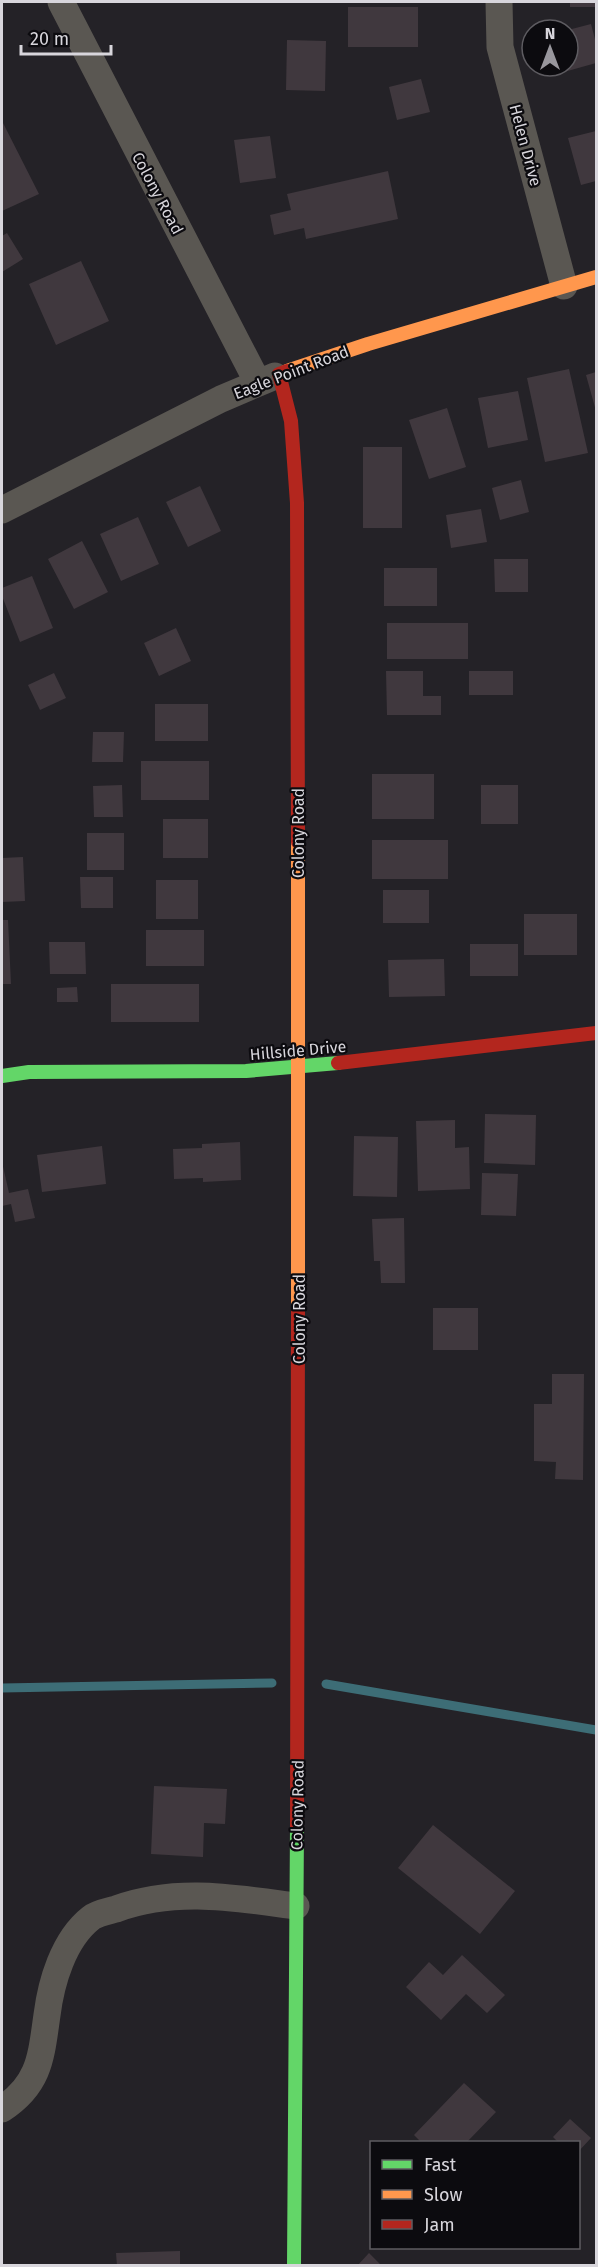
<svg xmlns="http://www.w3.org/2000/svg" width="598" height="2267" viewBox="0 0 598 2267" font-family="'Fira Sans',sans-serif">
  <rect width="100%" height="100%" fill="#242227"/>
  <g fill="none" stroke-linecap="round" stroke-linejoin="round">
    <path stroke="#3d6d76" stroke-width="9" d="M 326,1684 L 596,1730
      M 2,1688 L 272,1683"/>
  </g>
  <path fill="#40383e" d="M 570,2 L 596,2 L 596,7 L 570,7 Z
    M 348,7 L 418,7 L 418,47 L 348,47 Z
    M 591,24 L 596,43 L 596,63 L 564,72 L 562,66 L 568,66 L 568,30 Z
    M 287,40 L 326,41 L 325,91 L 286,90 Z
    M 421,79 L 430,112 L 397,120 L 389,87 Z
    M 2,121 L 39,194 L 2,211 Z
    M 596,131 L 596,181 L 581,185 L 568,138 Z
    M 270,136 L 276,178 L 240,183 L 234,140 Z
    M 388,171 L 398,219 L 306,239 L 304,228 L 274,235 L 270,215 L 291,210 L 287,194 Z
    M 7,233 L 23,259 L 2,272 L 2,236 Z
    M 81,261 L 109,321 L 56,345 L 29,284 Z
    M 569,369 L 588,453 L 545,462 L 527,378 Z
    M 596,372 L 596,411 L 586,375 Z
    M 518,391 L 528,440 L 488,448 L 478,398 Z
    M 447,408 L 466,467 L 429,479 L 409,420 Z
    M 363,447 L 402,447 L 402,528 L 363,528 Z
    M 521,480 L 529,512 L 500,520 L 492,488 Z
    M 200,486 L 221,531 L 188,547 L 166,502 Z
    M 481,509 L 487,542 L 451,548 L 446,515 Z
    M 138,517 L 159,564 L 121,581 L 100,534 Z
    M 82,541 L 108,592 L 74,609 L 48,559 Z
    M 494,559 L 528,559 L 528,592 L 495,592 Z
    M 384,568 L 437,568 L 437,606 L 384,606 Z
    M 32,576 L 53,628 L 20,642 L 2,596 L 2,588 Z
    M 387,623 L 468,623 L 468,659 L 387,659 Z
    M 176,628 L 191,661 L 159,676 L 144,643 Z
    M 386,671 L 423,671 L 423,696 L 441,696 L 441,715 L 387,715 Z
    M 469,671 L 513,671 L 513,695 L 469,695 Z
    M 54,673 L 66,698 L 40,710 L 28,685 Z
    M 155,704 L 208,704 L 208,741 L 155,741 Z
    M 93,732 L 124,732 L 123,762 L 92,762 Z
    M 141,761 L 209,761 L 209,800 L 141,800 Z
    M 372,774 L 434,774 L 434,819 L 372,819 Z
    M 122,785 L 123,817 L 94,817 L 93,786 Z
    M 481,785 L 518,785 L 518,824 L 481,824 Z
    M 163,819 L 208,819 L 208,858 L 163,858 Z
    M 87,833 L 124,833 L 124,870 L 87,870 Z
    M 372,840 L 448,840 L 448,879 L 372,879 Z
    M 23,857 L 25,901 L 2,902 L 2,858 Z
    M 80,877 L 113,877 L 113,908 L 81,908 Z
    M 156,880 L 198,880 L 198,919 L 156,919 Z
    M 383,890 L 429,890 L 429,923 L 383,923 Z
    M 524,914 L 577,914 L 577,955 L 524,955 Z
    M 2,920 L 8,920 L 11,984 L 2,984 Z
    M 146,930 L 204,930 L 204,966 L 146,966 Z
    M 49,942 L 85,942 L 86,974 L 50,974 Z
    M 470,944 L 518,944 L 518,976 L 470,976 Z
    M 444,959 L 445,996 L 389,997 L 388,960 Z
    M 111,984 L 199,984 L 199,1022 L 111,1022 Z
    M 77,987 L 78,1002 L 57,1002 L 57,988 Z
    M 485,1114 L 536,1115 L 535,1165 L 484,1163 Z
    M 455,1120 L 455,1148 L 469,1147 L 470,1189 L 418,1191 L 416,1121 Z
    M 354,1136 L 398,1137 L 397,1197 L 353,1196 Z
    M 240,1142 L 241,1180 L 203,1182 L 203,1178 L 174,1179 L 173,1149 L 202,1148 L 202,1144 Z
    M 102,1146 L 106,1184 L 42,1192 L 37,1155 Z
    M 2,1162 L 9,1193 L 28,1189 L 35,1218 L 15,1222 L 11,1204 L 2,1206 Z
    M 482,1173 L 518,1174 L 516,1216 L 481,1215 Z
    M 404,1218 L 405,1283 L 381,1283 L 380,1261 L 374,1261 L 372,1219 Z
    M 433,1308 L 478,1308 L 478,1350 L 433,1350 Z
    M 552,1374 L 584,1374 L 583,1480 L 555,1479 L 556,1462 L 534,1461 L 534,1404 L 552,1404 Z
    M 154,1786 L 227,1789 L 225,1824 L 204,1823 L 203,1857 L 151,1854 Z
    M 433,1825 L 515,1891 L 480,1934 L 398,1868 Z
    M 462,1955 L 505,1995 L 487,2013 L 466,1994 L 441,2020 L 406,1987 L 429,1962 L 443,1975 Z
    M 464,2083 L 496,2112 L 467,2142 L 421,2142 L 414,2135 Z
    M 570,2119 L 591,2138 L 578,2152 L 578,2142 L 558,2142 L 553,2137 Z
    M 180,2251 L 180,2266 L 117,2266 L 116,2253 Z
    M 369,2253 L 382,2266 L 357,2266 Z"/>
  <g fill="none" stroke-linecap="round" stroke-linejoin="round">
    <path stroke="#5a5752" stroke-width="27" d="M 61,2 L 258,383
      M 499,2 L 500,47 L 564,286
      M 2,510 L 221,399 L 275,376
      M 2,2109 C 40,2084 41,2057 47,2015 C 51,1983 63,1940 91,1918 C 97,1913 109,1911 116,1909 C 176,1887 235,1898 296,1906"/>
    <path stroke="#63d668" stroke-width="14" d="M 2,1076 L 29,1072 L 246,1071 L 338,1063
      M 294,2266 L 297,1827"/>
    <path stroke="#ff974d" stroke-width="14" d="M 287,371 L 368,344 L 596,277
      M 298,842 L 298,1309"/>
    <path stroke="#b3261e" stroke-width="14" d="M 287,371 L 279,374 L 291,421 L 297,503 L 298,842
      M 338,1063 L 596,1033
      M 297,1827 L 298,1309"/>
  </g>
  <g text-anchor="middle" stroke-width="4.5" stroke-linejoin="round" paint-order="stroke">
    <g font-size="16" fill="#d8d6dc" stroke="#0c0b0f">
      <text transform="translate(526 145) rotate(75)" y="6">Helen Drive</text>
      <text transform="translate(158 193) rotate(62)" y="6">Colony Road</text>
      <text transform="translate(291 372) rotate(-21)" y="6">Eagle Point Road</text>
      <text transform="translate(298 833) rotate(-90)" y="6">Colony Road</text>
      <text transform="translate(298 1050) rotate(-5)" y="6">Hillside Drive</text>
      <text transform="translate(299 1319) rotate(-90)" y="6">Colony Road</text>
      <text transform="translate(297 1805) rotate(-89)" y="6">Colony Road</text>
    </g>
  </g>
  <rect width="598" height="2267" fill="none" stroke="#d8d6dc" stroke-width="6"/>
  <rect x="370" y="2141" width="210" height="108" fill="#0c0b0f" stroke="#5e5c61" stroke-width="1.5"/>
  <rect x="382" y="2160" width="30" height="9" fill="#63d668" stroke="#5e5c61" stroke-width="1.5"/>
  <text x="424" y="2171" font-size="18" fill="#d8d6dc">Fast</text>
  <rect x="382" y="2190" width="30" height="9" fill="#ff974d" stroke="#5e5c61" stroke-width="1.5"/>
  <text x="424" y="2201" font-size="18" fill="#d8d6dc">Slow</text>
  <rect x="382" y="2220" width="30" height="9" fill="#b3261e" stroke="#5e5c61" stroke-width="1.5"/>
  <text x="424" y="2231" font-size="18" fill="#d8d6dc">Jam</text>
  <g transform="translate(550 48)"><circle r="28" fill="#0c0b0f" stroke="#5e5c61" stroke-width="1.5"/>
  <path d="M0-4.5L10 22L0 15L-10 22Z" fill="#99979d"/>
  <text y="-9" font-size="16" font-weight="bold" text-anchor="middle" fill="#d8d6dc">N</text>
  </g>
  <path d="M21 45v9h90v-9" fill="none" stroke="#d8d6dc" stroke-width="3"/>
  <text x="30" y="45" font-size="18" fill="#d8d6dc" stroke="#0c0b0f" stroke-width="4.5" paint-order="stroke">20 m</text>
</svg>
